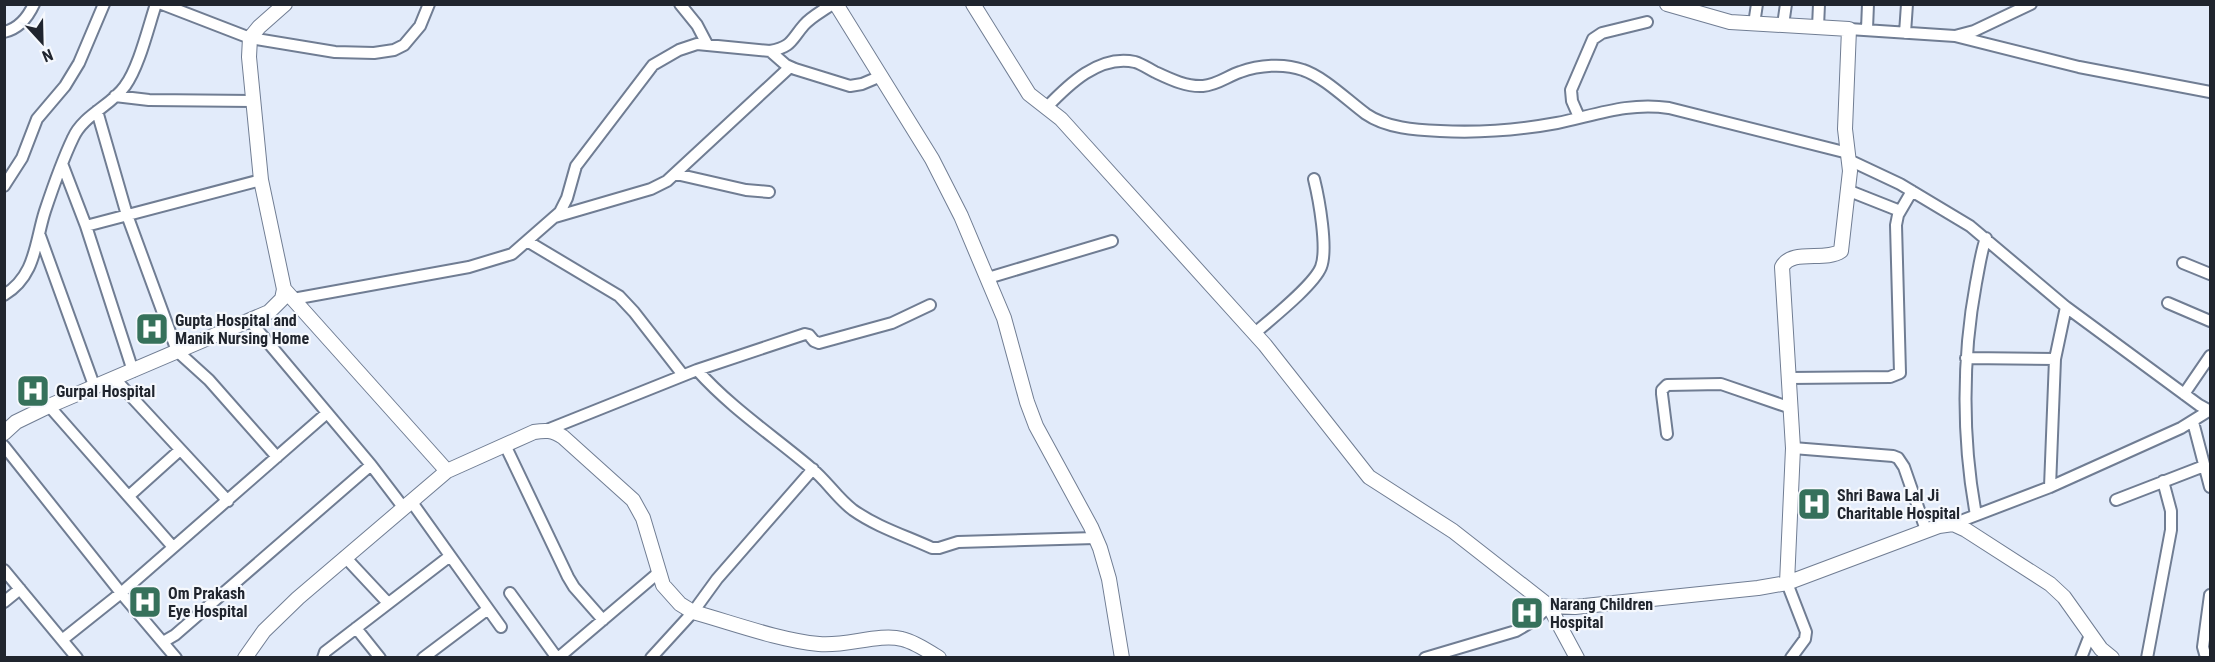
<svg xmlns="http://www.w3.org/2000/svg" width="2215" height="662" viewBox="0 0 2215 662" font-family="'Roboto Condensed',sans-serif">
  <rect width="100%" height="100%" fill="#e2ebfa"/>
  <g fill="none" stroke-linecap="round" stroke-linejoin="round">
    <defs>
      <path id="street" d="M 162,4 L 250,38 L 335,52 L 374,53 L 394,50 L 404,45 L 420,26 L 429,4
        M 680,4 L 697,25 L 707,44
        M 1754,24 L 1757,4
        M 1783,25 L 1786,4
        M 1818,27 L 1819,4
        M 1849,29 L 1955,36 L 1974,31 L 2031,4
        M 1867,29 L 1868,4
        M 4,32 C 18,29 28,17 34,4
        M 1905,33 L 1907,4
        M 1955,36 L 2079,67 L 2210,92
        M 770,51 L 786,65 L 795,69 L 850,86 L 862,84 L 881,76
        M 115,96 L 149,100 L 253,101
        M 1046,108 C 1068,85 1099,54 1135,62 C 1142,64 1149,69 1155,72 C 1170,79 1186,87 1203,86 C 1217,85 1228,76 1240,72 C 1259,65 1284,63 1303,70 C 1324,77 1347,100 1366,114 C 1386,128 1416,130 1440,131 C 1479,133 1519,130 1557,123 C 1596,115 1628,102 1669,108 L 1848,153
        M 97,111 L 127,215 L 177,351 L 209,380 L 277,457
        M 1579,117 L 1572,101 L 1571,90 L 1593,39 L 1602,33 L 1647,22
        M 1849,160 L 1900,184 L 1970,226 L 2066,307 L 2199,405 L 2210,411
        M 63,166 L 86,226 L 133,371
        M 676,174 L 746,190 L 769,192
        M 4,186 L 22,158 L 37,119 L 65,86 L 79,63 L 104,4
        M 1847,190 L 1900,211
        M 555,217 L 651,189 L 667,181 L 790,67
        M 86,226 L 261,180
        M 40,236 L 95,388
        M 527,241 L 619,296 L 634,312 L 683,375
        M 2183,263 L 2210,274
        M 988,278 L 1112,241
        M 4,295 C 36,276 35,242 45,211 C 53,187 62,161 73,138 C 83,115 111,106 125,86 C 139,67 148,28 156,4
        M 293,299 L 469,267 L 512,254 L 560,212 L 567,198 L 576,166 L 653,65 L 679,50 L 697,44 L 770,51 C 792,47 791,40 804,25 C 812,16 823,11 832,4
        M 2168,303 L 2210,321
        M 250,321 L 371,465 L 403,507
        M 1255,333 C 1271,319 1314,285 1321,267 C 1328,249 1319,199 1314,179
        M 1966,358 L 2055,359
        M 697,370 C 731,408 772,435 811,468 C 827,481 837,498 853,510 C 877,527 906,536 932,548 L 939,548 L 958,542 L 1095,538
        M 1790,378 L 1890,377 L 1900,373 L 1896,225 L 1898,215 L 1912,191
        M 115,379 L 228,501
        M 2184,394 L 2210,356
        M 49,406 L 173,547
        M 2193,422 L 2210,487
        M 547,430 L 697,370 L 805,334 L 809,335 L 814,341 L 819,343 L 892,323 L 930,305
        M 1667,434 L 1662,394 L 1662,390 L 1667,385 L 1721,384 L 1791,408
        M 505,445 L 568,577 L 574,587 L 603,620
        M 4,446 L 121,593 L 176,658
        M 1793,448 L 1893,456 L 1898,458 L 1904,467 L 1926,530
        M 2050,487 L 2055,359 L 2066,307
        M 130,495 L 180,450
        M 2116,500 L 2204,466
        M 411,501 L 501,627
        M 1976,515 C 1962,440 1962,358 1976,283 C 1979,268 1981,252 1986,238
        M 1953,524 L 2050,487 L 2181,428 L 2210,410
        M 345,557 L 388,603
        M 4,570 L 77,658
        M 1787,583 L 1806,632 L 1805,639 L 1791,658
        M 510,593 L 557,658
        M 4,602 L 20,589
        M 356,628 L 380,658
        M 62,640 L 121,593 L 327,413
        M 163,642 L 175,635 L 371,465
        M 323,658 L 325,652 L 450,556
        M 423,658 L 488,609
        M 558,658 L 658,573
        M 651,658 L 693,612 L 717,579 L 813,469
        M 1425,658 L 1516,631 L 1533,621 L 1549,606
        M 2081,658 L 2090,635
        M 2147,658 L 2171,530 L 2171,511 L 2163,481
        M 2209,658 L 2205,654 L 2203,647 L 2210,595"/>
      <path id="secondary" d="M 836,4 L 932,159 L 961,216 L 1004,318 L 1027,402 L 1036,426 L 1091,527 L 1100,548 L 1109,579 L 1122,658
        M 973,4 L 1029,94 L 1061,119 L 1265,345 L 1369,477 L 1453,531 L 1549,606 L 1575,607 L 1758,588 L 1787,583 L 1939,526 L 1953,524 L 1966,530 L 2050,584 L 2064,597 L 2101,649 L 2112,658
        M 1667,4 L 1730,22 L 1849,29 L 1845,129 L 1850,171 L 1841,251 C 1825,262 1792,248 1782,267 L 1793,448 L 1787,583
        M 4,433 L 16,422 L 49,406 L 269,312 L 282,299 L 284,289 L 261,180 L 249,57 L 250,38 L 259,27 L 285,4
        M 447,471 L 534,432 C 546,430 552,430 563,437 L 633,500 L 643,518 L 663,585 L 680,604 L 693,612 C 733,623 778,640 819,644 C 845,647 879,633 902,639 C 915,642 928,651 939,658
        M 1549,606 L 1577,658
        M 245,658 L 264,631 L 298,598 L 447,471 L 284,289"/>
    </defs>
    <use href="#street" stroke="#707d93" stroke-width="14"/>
    <use href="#secondary" stroke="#707d93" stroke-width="16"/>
    <use href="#street" stroke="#fff" stroke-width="10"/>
    <use href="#secondary" stroke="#fff" stroke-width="14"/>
  </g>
  <defs>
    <symbol id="hospital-square" viewBox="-11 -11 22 22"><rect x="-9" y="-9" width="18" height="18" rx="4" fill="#36715b" stroke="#f5f8fd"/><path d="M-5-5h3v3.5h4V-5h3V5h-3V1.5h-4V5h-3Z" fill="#fff"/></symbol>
  </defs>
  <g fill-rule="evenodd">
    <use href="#hospital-square" x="133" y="310" width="38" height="38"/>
    <use href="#hospital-square" x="14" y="372" width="38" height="38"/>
    <use href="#hospital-square" x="1795" y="485" width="38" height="38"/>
    <use href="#hospital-square" x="126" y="583" width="38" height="38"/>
    <use href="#hospital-square" x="1508" y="594" width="38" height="38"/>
  </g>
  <g text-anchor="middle" stroke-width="4.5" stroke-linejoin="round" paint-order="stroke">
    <g font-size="16" font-weight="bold" fill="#20252e" stroke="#f5f8fd" text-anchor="start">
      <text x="175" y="326">Gupta Hospital and<tspan x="175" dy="18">Manik Nursing Home</tspan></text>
      <text x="56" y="397">Gurpal Hospital</text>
      <text x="1837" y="501">Shri Bawa Lal Ji<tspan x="1837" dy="18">Charitable Hospital</tspan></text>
      <text x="168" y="599">Om Prakash<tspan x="168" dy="18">Eye Hospital</tspan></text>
      <text x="1550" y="610">Narang Children<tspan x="1550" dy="18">Hospital</tspan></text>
    </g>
  </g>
  <rect width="2215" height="662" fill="none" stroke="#20252e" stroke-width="12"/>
  <g transform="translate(42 42) rotate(158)" stroke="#f5f8fd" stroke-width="4.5" paint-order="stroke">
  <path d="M0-4.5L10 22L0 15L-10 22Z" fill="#20252e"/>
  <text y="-9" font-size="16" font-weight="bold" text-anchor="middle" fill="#20252e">N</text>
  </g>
</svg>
